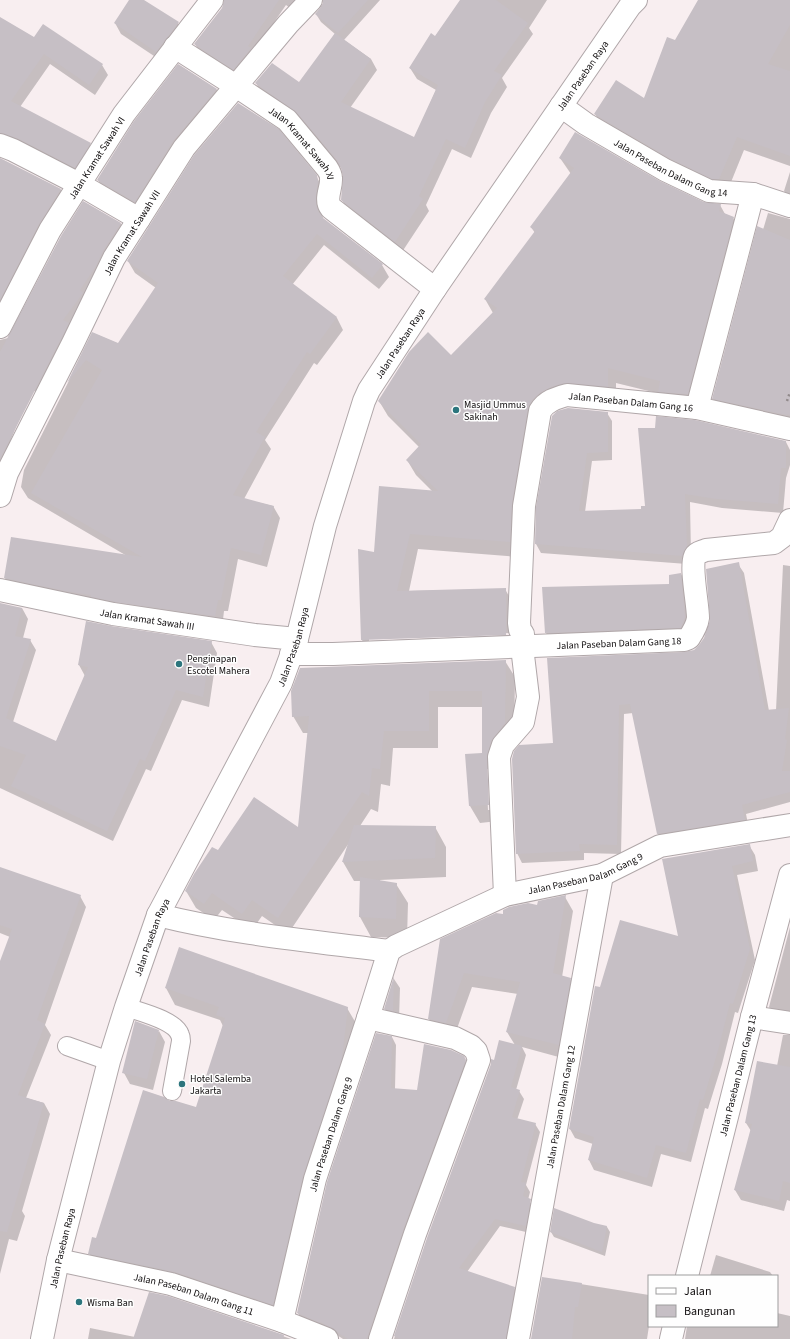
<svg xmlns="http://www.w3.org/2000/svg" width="790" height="1339" viewBox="0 0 790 1339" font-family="'Source Sans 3',sans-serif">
  <rect width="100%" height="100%" fill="#f8eef0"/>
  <path fill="#0003" fill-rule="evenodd" d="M 130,0 L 143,0 L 178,23 L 184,34 L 163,62 L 121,34 L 115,23 Z
    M 225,0 L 306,0 L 290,8 L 286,5 L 253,53 L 239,77 L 200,53 L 195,44 L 223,8 Z
    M 324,0 L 380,0 L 344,40 L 371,59 L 377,70 L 350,108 L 415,138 L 436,90 L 417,79 L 410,68 L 435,37 L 461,0 L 547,0 L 529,28 L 533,34 L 502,78 L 507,87 L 491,113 L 471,158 L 452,149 L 426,205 L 429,211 L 402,252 L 348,211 L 342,200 L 344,176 L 342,169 L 304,123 L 262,94 L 256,83 L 300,83 L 335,34 L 321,22 L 316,14 L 324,4 Z
    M 699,0 L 790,0 L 790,166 L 744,150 L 727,192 L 603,127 L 595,114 L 644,99 Z
    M 0,18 L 34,38 L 102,65 L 108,75 L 95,95 L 50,64 L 20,107 L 90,144 L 96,154 L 81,178 L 0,145 Z
    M 179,65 L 217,90 L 222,99 L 140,211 L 103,189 L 98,180 Z
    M 560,158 L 659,182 L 704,203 L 720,205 L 725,214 L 733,218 L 742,233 L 696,410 L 661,394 L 616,383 L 616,402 L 577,398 L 542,414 L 518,557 L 418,549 L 409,591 L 505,589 L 514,605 L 514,650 L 370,655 L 362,640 L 359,550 L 375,553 L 433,492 L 416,475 L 407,460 L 419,447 L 388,416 L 379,401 L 451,357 L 493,313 L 485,299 L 535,233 L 531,227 L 571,174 ZM 511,633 L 511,635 L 369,641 L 369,639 Z
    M 0,159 L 61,190 L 67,200 L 0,322 Z
    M 790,172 L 790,200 L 784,191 Z
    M 316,176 L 323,188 L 322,208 L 323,219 L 382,265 L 389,277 L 379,289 L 324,245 L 292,285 L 337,318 L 343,330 L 317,365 L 314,363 L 265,440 L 271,449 L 244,499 L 273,506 L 280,518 L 267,567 L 238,559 L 228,611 L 224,611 L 222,628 L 12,590 L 5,578 L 127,556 L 28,498 L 21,487 L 24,470 L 93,333 L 119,344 L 156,288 L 135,273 L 128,261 Z
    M 84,202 L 121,224 L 127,234 L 41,393 L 30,390 L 0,468 L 0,340 L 8,338 Z
    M 768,213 L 790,219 L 790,427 L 721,412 L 713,399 Z
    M 607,413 L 612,421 L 612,460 L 592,461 L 585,512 L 642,510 L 646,507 L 786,442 L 790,450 L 790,465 L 786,478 L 783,513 L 722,508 L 690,502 L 691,555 L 687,564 L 541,553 L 536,544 Z
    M 738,564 L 744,573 L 769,711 L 776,710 L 783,565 L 790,566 L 790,802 L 746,814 L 749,829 L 663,843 L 658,834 L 633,713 L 624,714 L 621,854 L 584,853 L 584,860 L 522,863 L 517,853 L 554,744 L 685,653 L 694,651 L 700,646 L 705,638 Z
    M 681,574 L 690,590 L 694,633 L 555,648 L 546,633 L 670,585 Z
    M 0,606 L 22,608 L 28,619 L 23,638 L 30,640 L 36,650 L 13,722 L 56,742 L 85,676 L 79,665 L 211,642 L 217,653 L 209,707 L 182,700 L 151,771 L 146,769 L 113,841 L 0,788 Z
    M 505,661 L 515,677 L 514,741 L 500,758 L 498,821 L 480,823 L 470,806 L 483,753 L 483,707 L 438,707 L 438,748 L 393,748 L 390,786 L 381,784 L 378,812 L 371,809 L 360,826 L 435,827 L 446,847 L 446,877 L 380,880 L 380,881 L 396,884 L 408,903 L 407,938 L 371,937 L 360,917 L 361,881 L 354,881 L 343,862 L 349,843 L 288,934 L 262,916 L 252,930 L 222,910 L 214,920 L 196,908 L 186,891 L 218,852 L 299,829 L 309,733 L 303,733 L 293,716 ZM 486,769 L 488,769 L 490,810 L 488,810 Z
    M 749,845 L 755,855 L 758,871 L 737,875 L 755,960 L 738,1013 L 735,1012 L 722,1064 L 708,1109 L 705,1108 L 691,1162 L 661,1154 L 652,1187 L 594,1170 L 589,1160 L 593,1144 L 575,1138 L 570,1129 L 600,988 L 679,937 L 663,860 Z
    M 0,868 L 80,896 L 86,907 L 45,1025 L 51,1035 L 26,1098 L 44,1103 L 50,1114 L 22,1211 L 25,1216 L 17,1241 L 9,1239 L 0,1274 L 0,964 L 10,937 L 0,933 Z
    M 565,897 L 573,911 L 562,977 L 570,979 L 578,993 L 566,1059 L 522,1047 L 526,1055 L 516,1090 L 519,1091 L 524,1099 L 517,1120 L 535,1124 L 540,1132 L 526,1185 L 530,1192 L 528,1200 L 535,1208 L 530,1233 L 500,1226 L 467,1272 L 514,1288 L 519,1296 L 511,1339 L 394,1339 L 428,1238 L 494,1061 L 515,1045 L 507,1032 L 518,994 L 472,987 L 454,1037 L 437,1033 L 429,1019 L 504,915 L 538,906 Z
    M 790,927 L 790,1019 L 775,1017 L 769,1007 Z
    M 394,979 L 400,988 L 399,1021 L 391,1019 L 385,1009 Z
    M 166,988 L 347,1008 L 357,1025 L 282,1321 L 98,1270 L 89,1253 L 169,1102 L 197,1108 L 223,1026 L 220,1020 L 175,1005 Z
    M 159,1031 L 165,1042 L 153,1090 L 130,1084 L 124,1073 Z
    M 783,1035 L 790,1035 L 790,1201 L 787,1200 L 784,1211 L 741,1200 L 735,1190 L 751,1131 L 746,1123 L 777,1066 Z
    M 392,1037 L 396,1045 L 395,1089 L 418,1091 L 463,1057 L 470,1069 L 374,1339 L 343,1339 L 337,1335 L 302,1321 L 298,1313 Z
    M 593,1224 L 607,1227 L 610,1232 L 605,1256 L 554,1237 L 551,1232 Z
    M 716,1255 L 770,1272 L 773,1276 L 710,1276 Z
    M 543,1278 L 649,1295 L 649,1326 L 647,1339 L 532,1339 Z
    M 777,1313 L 790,1316 L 790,1339 L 685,1339 L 687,1326 L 777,1326 Z
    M 90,1328 L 135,1337 L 277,1334 L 291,1339 L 88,1339 Z"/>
  <path fill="#c6bfc5" d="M 129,0 L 144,0 L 179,22 L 156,52 L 114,23 Z
    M 224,0 L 279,0 L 248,46 L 251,48 L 233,70 L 194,44 L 222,8 Z
    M 323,0 L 368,0 L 338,33 L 315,14 L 320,8 L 323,3 Z
    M 460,0 L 496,0 L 528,23 L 494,71 L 502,75 L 485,102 L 465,148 L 446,139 L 419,196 L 423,199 L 395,242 L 341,200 L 343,176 L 341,168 L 337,160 L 296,112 L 255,83 L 272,63 L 299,82 L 335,33 L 371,59 L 341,102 L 414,137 L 438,85 L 409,68 L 431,33 L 435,36 Z
    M 698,0 L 790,0 L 790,25 L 768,64 L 790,71 L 790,156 L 737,137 L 719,179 L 712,179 L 671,159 L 594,114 L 616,80 L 644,98 L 667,37 L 675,40 Z
    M 0,17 L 34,37 L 43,24 L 103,64 L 89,85 L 44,54 L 11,101 L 91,143 L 75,168 L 19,139 L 0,133 Z
    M 178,64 L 217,89 L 173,141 L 135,202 L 97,180 L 134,121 Z
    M 238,103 L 279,129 L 317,175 L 318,181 L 316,195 L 316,204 L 318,211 L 323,218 L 383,264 L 372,278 L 317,234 L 283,276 L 337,317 L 310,354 L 307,352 L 256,432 L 265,437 L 233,495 L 274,506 L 261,555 L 231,548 L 221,600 L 218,600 L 215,616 L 115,602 L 91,597 L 91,595 L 65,591 L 4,578 L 11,537 L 142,557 L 31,493 L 102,370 L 86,360 L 67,383 L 92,332 L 118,343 L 158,283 L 127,261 L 194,155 Z
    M 575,132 L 660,181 L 704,202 L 721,204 L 719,211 L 734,217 L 688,394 L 658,392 L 660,381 L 608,368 L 608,387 L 564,383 L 551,387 L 541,392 L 532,400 L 528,409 L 512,504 L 510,542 L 410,534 L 397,591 L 506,588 L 506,635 L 361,640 L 358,549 L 374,552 L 379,486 L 438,491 L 406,460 L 421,444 L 378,401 L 409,352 L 428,332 L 451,355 L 497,308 L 484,299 L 535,231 L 530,227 L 574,168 L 559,158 Z
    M 0,158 L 61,189 L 39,224 L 0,300 Z
    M 83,201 L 121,223 L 103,251 L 96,266 L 80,290 L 83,293 L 63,320 L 69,323 L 0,459 L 0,352 L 61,236 Z
    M 757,226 L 790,240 L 790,415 L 787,414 L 787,415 L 712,399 Z
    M 568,408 L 608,412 L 608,452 L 587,453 L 579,511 L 641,509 L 641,506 L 645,506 L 638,428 L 655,428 L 656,416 L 695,420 L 786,441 L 786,468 L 781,468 L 778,504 L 717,499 L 685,494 L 687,546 L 682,556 L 535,544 L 536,507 L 552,416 L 557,411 Z
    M 739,562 L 765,710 L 789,708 L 785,739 L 787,740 L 782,771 L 790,771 L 790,792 L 742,805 L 745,820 L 657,834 L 630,704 L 619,705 L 617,845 L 579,844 L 580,851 L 516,854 L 512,759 L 514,751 L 519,745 L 553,743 L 547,658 L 684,652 L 694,650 L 699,645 L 704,638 L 710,620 L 706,569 Z
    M 681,573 L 685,617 L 681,628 L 545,633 L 542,587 L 669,584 L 669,575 Z
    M 0,603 L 22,608 L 15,636 L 31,639 L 6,718 L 56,741 L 88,667 L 78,665 L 86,621 L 111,626 L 212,641 L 203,697 L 176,690 L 145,761 L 140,759 L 107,831 L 11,786 L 26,755 L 0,746 Z
    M 506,660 L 505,723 L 491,741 L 487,757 L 489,805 L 469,806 L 465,754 L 482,753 L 482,691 L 429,691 L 429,731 L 384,731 L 380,769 L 372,768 L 369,796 L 362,792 L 278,918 L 252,900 L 242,914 L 212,893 L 204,904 L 185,891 L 194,874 L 212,847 L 218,850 L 254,797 L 298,827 L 309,716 L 292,717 L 291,691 L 300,668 Z
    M 354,825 L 436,826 L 435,858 L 342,862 Z
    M 750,844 L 753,861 L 732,866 L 750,949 L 733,1004 L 730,1003 L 717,1054 L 703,1100 L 700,1099 L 686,1153 L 656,1145 L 647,1178 L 588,1160 L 594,1137 L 569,1129 L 595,986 L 600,987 L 620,920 L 678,936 L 662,859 Z
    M 0,867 L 81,895 L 37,1020 L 45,1024 L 18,1095 L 44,1103 L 7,1232 L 0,1231 L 0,961 L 12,929 L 0,925 Z
    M 360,877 L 397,883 L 396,919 L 359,917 Z
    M 566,895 L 553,973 L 571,978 L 559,1045 L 506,1032 L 520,982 L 464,973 L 446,1023 L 428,1019 L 440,939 L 496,913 L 503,914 L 503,910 L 509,907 L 528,903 L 537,905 L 538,901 Z
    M 179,947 L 348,1007 L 342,1058 L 303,1176 L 273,1305 L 175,1272 L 88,1254 L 92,1237 L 96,1238 L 143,1090 L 164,1097 L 170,1101 L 176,1101 L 196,1107 L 225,1018 L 216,1015 L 219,1007 L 165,988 Z
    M 394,976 L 393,1011 L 384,1009 Z
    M 135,1021 L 159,1030 L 147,1079 L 122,1073 Z
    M 376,1033 L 392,1036 L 391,1088 L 417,1090 L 424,1044 L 451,1050 L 464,1056 L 466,1060 L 403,1230 L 368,1335 L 366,1339 L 348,1339 L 321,1322 L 320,1323 L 297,1313 L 327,1182 Z
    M 499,1040 L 522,1046 L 511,1087 L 520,1090 L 512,1117 L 536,1123 L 521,1182 L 526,1183 L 523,1196 L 531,1199 L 526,1226 L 495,1219 L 459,1268 L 515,1287 L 506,1339 L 400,1339 L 394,1336 L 427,1238 L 491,1064 L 491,1059 L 494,1060 Z
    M 757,1061 L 790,1067 L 790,1183 L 783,1181 L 779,1201 L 734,1190 L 752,1124 L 745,1123 Z
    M 554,1208 L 594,1223 L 607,1226 L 602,1252 L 550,1232 Z
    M 542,1277 L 582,1283 L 578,1307 L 575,1307 L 572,1339 L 531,1339 Z
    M 149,1292 L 168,1296 L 278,1333 L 284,1335 L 283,1339 L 133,1339 Z"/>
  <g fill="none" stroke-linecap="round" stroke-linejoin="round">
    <defs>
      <path id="service" d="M 126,1007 C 140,1012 175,1020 180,1035 C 181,1037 181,1039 181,1041 L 172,1091
        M 67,1046 L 109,1061"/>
      <g id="minor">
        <path id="s1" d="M 175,47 L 236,86 L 287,120 L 327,168 C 329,171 331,175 331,178 C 332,188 324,199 331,208 L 435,289"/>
        <path id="s2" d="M 561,106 L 586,124 L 665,170 L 709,191 L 753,194 L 790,206"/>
        <path d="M 0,145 L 13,150 L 79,184 L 139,219"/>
        <path id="s3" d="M 0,327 L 50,230 L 124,114 L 212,0"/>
        <path d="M 697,408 L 790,429"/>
        <path id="s4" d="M 0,496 L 7,473 L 73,343 L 114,258 L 139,219 L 184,148 L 288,24 L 311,0"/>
        <path id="s5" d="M 0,590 L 113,614 L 255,635 L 297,639"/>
        <path id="s6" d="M 291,654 L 333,654 L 684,640 L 689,638 C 693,632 697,626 698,618 C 698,604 690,567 695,556 C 697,552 702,552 706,550 L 774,543 L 782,537 L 790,520"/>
        <path id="s7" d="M 505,895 L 499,757 L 503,745 L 523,722 L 528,697 L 522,647 L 523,634 L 520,630 L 519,623 L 524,506 L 540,411 C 546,401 556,398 567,395 L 697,408 L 753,194"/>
        <path d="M 158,915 C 234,934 312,941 389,951"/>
        <path d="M 752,1017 L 790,1023"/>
        <path d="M 368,1018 L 455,1038 L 471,1046 L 476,1051 L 479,1060 L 415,1234 L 380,1339"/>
        <path id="s8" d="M 58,1260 L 171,1284 L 282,1321 L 327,1339"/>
        <path id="s9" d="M 687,1276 L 752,1017 L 790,875"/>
        <path id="s10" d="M 282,1321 L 315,1179 L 368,1018 L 389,951 L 396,946 L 505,895 L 602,875 L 660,846 L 790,825"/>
        <path id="s11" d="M 518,1339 L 602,875"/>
        <path d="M 671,1339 L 674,1326"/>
      </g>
      <g id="secondary">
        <path id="s12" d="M 42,1339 L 58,1260 L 109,1061 L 126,1007 L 158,915 L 281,683 L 297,639 L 325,526 L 364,401 L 369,390 L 435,289 L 630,6 L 636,0"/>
      </g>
    </defs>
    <use href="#service" stroke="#b0a7a9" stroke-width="20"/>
    <use href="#minor" stroke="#b0a7a9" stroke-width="24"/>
    <use href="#secondary" stroke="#b0a7a9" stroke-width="24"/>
    <path stroke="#918a8b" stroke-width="2.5" stroke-dasharray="2 3" stroke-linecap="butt" d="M 787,401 L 790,392"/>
    <use href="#service" stroke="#fff" stroke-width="18"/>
    <use href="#minor" stroke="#fff" stroke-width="22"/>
    <use href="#secondary" stroke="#fff" stroke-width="22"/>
  </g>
  <g fill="#2c757d" stroke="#fefefe" stroke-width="1.5">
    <circle cx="456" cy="410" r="4"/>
    <circle cx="179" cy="664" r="4"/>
    <circle cx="182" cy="1084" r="4"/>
    <circle cx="79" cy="1302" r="4"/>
  </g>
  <g text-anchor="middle" stroke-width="3" stroke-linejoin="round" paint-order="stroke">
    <g font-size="10" fill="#0f0c0d" stroke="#fefefe">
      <text dy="4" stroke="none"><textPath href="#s12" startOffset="1389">Jalan Paseban Raya</textPath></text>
      <text dy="4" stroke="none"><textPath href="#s1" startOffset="161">Jalan Kramat Sawah XI</textPath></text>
      <text dy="4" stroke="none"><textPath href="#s3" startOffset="195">Jalan Kramat Sawah VI</textPath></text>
      <text dy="4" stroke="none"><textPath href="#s2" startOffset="127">Jalan Paseban Dalam Gang 14</textPath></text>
      <text dy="4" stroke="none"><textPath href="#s4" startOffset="295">Jalan Kramat Sawah VII</textPath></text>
      <text dy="4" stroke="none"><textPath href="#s12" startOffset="1065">Jalan Paseban Raya</textPath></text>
      <text dy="4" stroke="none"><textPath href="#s7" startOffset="592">Jalan Paseban Dalam Gang 16</textPath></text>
      <text dy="4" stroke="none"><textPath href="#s5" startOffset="150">Jalan Kramat Sawah III</textPath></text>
      <text dy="4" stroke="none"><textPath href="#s6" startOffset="328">Jalan Paseban Dalam Gang 18</textPath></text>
      <text dy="4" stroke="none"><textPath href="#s12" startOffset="741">Jalan Paseban Raya</textPath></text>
      <text dy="4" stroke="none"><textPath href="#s10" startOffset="598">Jalan Paseban Dalam Gang 9</textPath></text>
      <text dy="4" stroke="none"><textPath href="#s12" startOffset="417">Jalan Paseban Raya</textPath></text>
      <text dy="4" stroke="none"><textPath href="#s9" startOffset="207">Jalan Paseban Dalam Gang 13</textPath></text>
      <text dy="4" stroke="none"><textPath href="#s11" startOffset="236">Jalan Paseban Dalam Gang 12</textPath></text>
      <text dy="4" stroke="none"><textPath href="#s10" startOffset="193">Jalan Paseban Dalam Gang 9</textPath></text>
      <text dy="4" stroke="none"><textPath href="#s12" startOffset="93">Jalan Paseban Raya</textPath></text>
      <text dy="4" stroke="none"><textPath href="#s8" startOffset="140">Jalan Paseban Dalam Gang 11</textPath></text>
    </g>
    <g font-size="10" fill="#0f0c0d" stroke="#fefefe" text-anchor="start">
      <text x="464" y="408">Masjid Ummus<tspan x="464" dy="12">Sakinah</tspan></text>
      <text x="187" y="662">Penginapan<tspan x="187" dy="12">Escotel Mahera</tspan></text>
      <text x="190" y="1082">Hotel Salemba<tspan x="190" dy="12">Jakarta</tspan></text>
      <text x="87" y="1306">Wisma Ban</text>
    </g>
  </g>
  <rect x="648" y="1275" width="130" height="52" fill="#fefefe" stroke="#9e9d9e"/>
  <rect x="656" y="1288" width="20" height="6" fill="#ffffff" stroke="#9e9d9e"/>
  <text x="684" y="1295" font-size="12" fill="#0f0c0d">Jalan</text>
  <rect x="656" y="1305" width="20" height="12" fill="#c6bfc5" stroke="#9e9d9e"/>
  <text x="684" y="1315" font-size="12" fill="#0f0c0d">Bangunan</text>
</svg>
